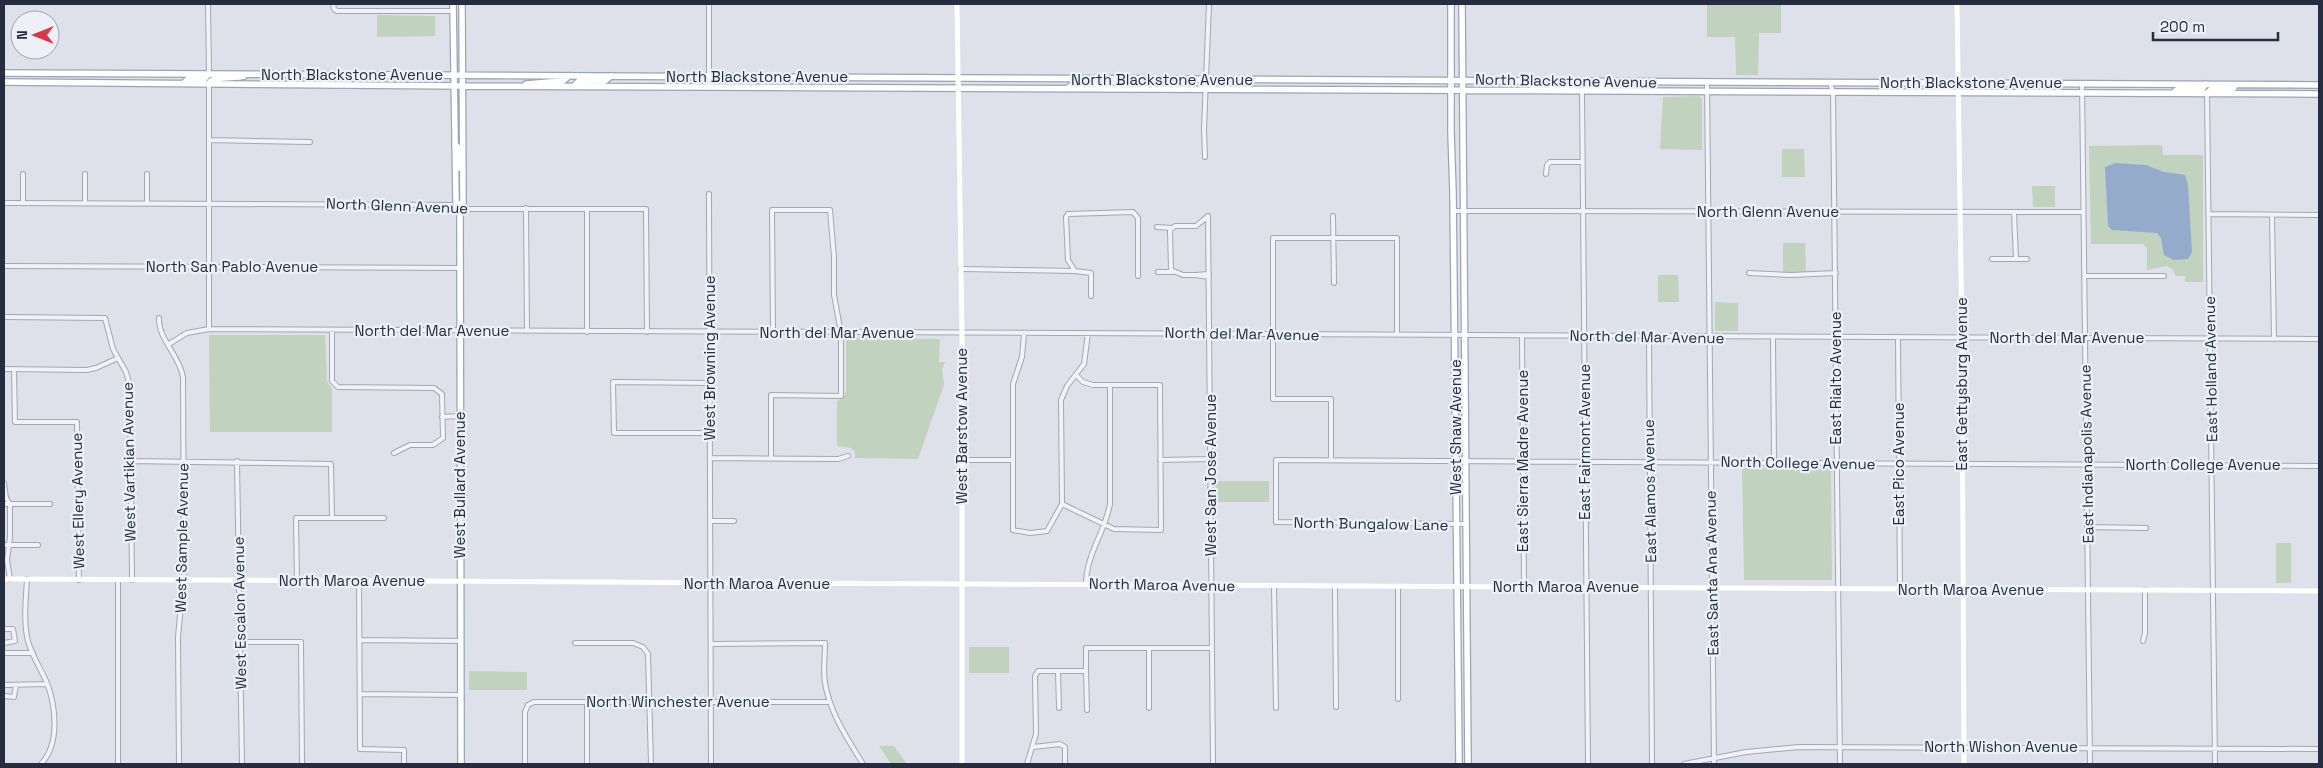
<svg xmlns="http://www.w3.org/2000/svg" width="2323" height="768" viewBox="0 0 2323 768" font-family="'Space Grotesk',sans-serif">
  <rect width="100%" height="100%" fill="#dee1e9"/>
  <path fill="#c1d3be" d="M 1707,4 L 1781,4 L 1781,33 L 1759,33 L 1758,75 L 1736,75 L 1735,37 L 1707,37 Z
    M 377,15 L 435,16 L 435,36 L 377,37 Z
    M 1699,96 L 1702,99 L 1702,150 L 1660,149 L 1663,97 Z
    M 2162,145 L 2163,155 L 2203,155 L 2203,282 L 2185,282 L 2185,276 L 2176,276 L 2173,270 L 2167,266 L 2147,270 L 2147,248 L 2143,244 L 2091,244 L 2089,146 Z
    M 1782,149 L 1804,149 L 1805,177 L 1782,177 Z
    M 2032,186 L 2055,186 L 2055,207 L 2033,207 Z
    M 1783,243 L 1805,243 L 1806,274 L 1783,274 Z
    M 1658,275 L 1678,275 L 1679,302 L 1658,302 Z
    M 1715,302 L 1738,303 L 1738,331 L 1715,331 Z
    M 209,335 L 325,335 L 327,381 L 332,390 L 332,432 L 210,432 Z
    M 846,338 L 940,339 L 939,362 L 945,362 L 942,370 L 944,385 L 918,459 L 855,458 L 855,452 L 851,448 L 837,446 L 837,401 L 843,398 L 846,392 Z
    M 1742,468 L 1831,469 L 1832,580 L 1744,580 Z
    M 1216,481 L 1269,481 L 1269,502 L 1216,502 Z
    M 2276,543 L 2291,543 L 2291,583 L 2276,583 Z
    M 969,647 L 1009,647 L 1009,673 L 969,673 Z
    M 469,671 L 527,672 L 527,690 L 469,690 Z
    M 879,746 L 894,746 L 907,764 L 891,764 Z"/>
  <path fill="#95abcc" d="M 2115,163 L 2146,165 L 2164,172 L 2185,175 L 2188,185 L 2192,252 L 2188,259 L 2174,260 L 2164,255 L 2161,238 L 2157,233 L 2112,230 L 2108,226 L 2105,167 Z"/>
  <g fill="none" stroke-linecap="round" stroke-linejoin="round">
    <defs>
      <path id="street" d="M 208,4 L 209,74
        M 333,4 L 334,9 L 337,11 L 453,11
        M 1707,82 L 1714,764
        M 209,83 L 209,329
        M 1830,83 L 1833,92 L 1840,764
        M 2082,83 L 2090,764
        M 709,86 L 709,4
        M 1582,91 L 1588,764
        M 2207,93 L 2215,764
        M 209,140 L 310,142
        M 1205,157 L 1204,129 L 1209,4
        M 23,174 L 23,203
        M 1546,174 L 1547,165 L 1550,162 L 1582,162
        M 709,194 L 711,764
        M 4,203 L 452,205 L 467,209 L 646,209 L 647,332
        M 85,203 L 85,174
        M 147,203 L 147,174
        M 526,208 L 527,331
        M 587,209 L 587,332
        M 1454,211 L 2083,212
        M 2014,212 L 2016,259
        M 2209,214 L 2319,215
        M 2272,215 L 2274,339
        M 1208,216 L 1213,764
        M 1333,216 L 1334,283
        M 1157,227 L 1171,228
        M 1992,259 L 2027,259
        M 4,266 L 459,268
        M 961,269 L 1075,271 L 1091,273 L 1091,296
        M 1075,271 L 1068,260 L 1066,217 L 1068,214 L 1133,212 L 1138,218 L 1138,276
        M 1158,272 L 1173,272
        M 1749,273 L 1791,275 L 1836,273
        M 1209,274 L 1195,275 L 1209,277
        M 1195,275 L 1183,275 L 1171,270 L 1170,230 L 1175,226 L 1196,226 L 1208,216
        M 2084,276 L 2164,276
        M 4,317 L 105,318 L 113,349 L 126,372 L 130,386 L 132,580
        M 159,318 C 158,339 180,356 183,377 L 184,571 L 178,637 L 179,764
        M 332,331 L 332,381 L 338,387 L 434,388 L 442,394 L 443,438 L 433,445 L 410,445 L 394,453
        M 1024,334 L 1022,357 L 1013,384 L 1013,530 L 1030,533 L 1047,531 L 1062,504 L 1061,400 L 1067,386 L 1084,364 L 1088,333
        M 1522,336 L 1524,586
        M 1649,337 L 1652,764
        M 1898,337 L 1900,590
        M 1773,338 L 1774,462
        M 169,344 L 187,333 L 209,329 L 2319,339
        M 4,369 L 87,370 L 96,368 L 118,358
        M 14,370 L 15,422 L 77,422 L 79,580
        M 710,383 L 613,382 L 614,433 L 711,433
        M 442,417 L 460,416
        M 711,458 L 838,459 L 848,456
        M 771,459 L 771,395 L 841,396 L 841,333 L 834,295 L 834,257 L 830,210 L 772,210 L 773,332
        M 962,460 L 1013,460
        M 1160,460 L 1211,459
        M 1331,460 L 1331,399 L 1273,399 L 1273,238 L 1397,238 L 1397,335
        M 131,461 L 331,464 L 332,518
        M 237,461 L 242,764
        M 4,483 L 6,498 L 10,504 L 50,504
        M 4,504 L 10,504 L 10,537 L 7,560 L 10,579
        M 1062,504 L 1114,529 L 1161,530 L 1160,385 L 1093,385 L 1083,382 L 1077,376
        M 711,521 L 734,521
        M 1465,524 L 1276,522 L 1276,460 L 2319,466
        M 2088,527 L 2146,528
        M 4,545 L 38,545
        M 27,579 C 26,599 23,621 28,641 C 32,656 41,669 47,683 C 56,707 60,744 41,764
        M 118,580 L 118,764
        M 297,581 L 296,518 L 384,518
        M 359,582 L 360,749 L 404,750 L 404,764
        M 1086,584 C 1086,555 1105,532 1110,504 L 1110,385
        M 1274,586 L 1276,708
        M 1335,587 L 1336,707
        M 4,629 L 13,629 L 15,641 L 4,643
        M 360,640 L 461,641
        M 2143,641 L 2145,633 L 2145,590
        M 241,642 L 301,642 L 302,764
        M 575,643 L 633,643 L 643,647 L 648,654 L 651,764
        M 711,644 L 825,643 C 825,656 823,670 825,683 C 830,713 847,738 863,764
        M 1149,648 L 1149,708
        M 4,653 L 33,653
        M 1086,671 L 1087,710
        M 4,685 L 47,684
        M 360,694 L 461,695
        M 4,696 L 14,697 L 16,685
        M 1398,699 L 1398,587
        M 587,702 L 587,764
        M 1059,708 L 1058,671 L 1086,671 L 1086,648 L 1212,648
        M 1033,747 L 1060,744 L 1065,747 L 1065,764
        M 525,764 L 525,712 L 528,705 L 534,702 L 829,702
        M 1027,764 L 1036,734 L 1035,676 L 1038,671 L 1058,671
        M 1684,764 L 1746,752 L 1799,747 L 2319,749"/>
      <path id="primary" d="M 453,4 L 456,202 L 460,205 L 461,764
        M 1451,4 L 1451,132 L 1453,193 L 1459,764
        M 1462,4 L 1468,764
        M 4,73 L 2319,85
        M 4,82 L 463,86 L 2319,94
        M 184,83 L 188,79 L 204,79 L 209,74
        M 209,83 C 215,75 234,79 244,76
        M 526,84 L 563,81 L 569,76
        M 574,86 L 579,81 L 605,81 L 611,76
        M 1068,88 C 1080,77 1101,88 1115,81
        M 1531,90 L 1537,86 L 1577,86 L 1581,81
        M 1582,91 L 1587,86 L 1612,86 L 1617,82
        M 2173,93 L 2179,88 L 2203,88 L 2205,84
        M 2207,93 L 2212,89 L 2234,88
        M 455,144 L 459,149 L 460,168
        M 460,205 L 463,203 L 462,4"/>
    </defs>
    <use href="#street" stroke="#a3a7b3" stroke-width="6"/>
    <use href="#primary" stroke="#9ca4b5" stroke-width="8"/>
    <use href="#street" stroke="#f1f2f7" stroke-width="4"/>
    <path stroke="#fff" stroke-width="5" d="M 957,4 L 962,334 L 962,764
      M 1957,4 L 1962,338 L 1964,764
      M 4,579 L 2319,591"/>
    <use href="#primary" stroke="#fff" stroke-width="5.5"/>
  </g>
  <g text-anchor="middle" stroke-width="4.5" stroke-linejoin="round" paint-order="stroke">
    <g font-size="15" fill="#262d40" stroke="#edf0f6">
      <text x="352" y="80">North Blackstone Avenue</text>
      <text x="757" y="82">North Blackstone Avenue</text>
      <text x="1162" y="85">North Blackstone Avenue</text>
      <text transform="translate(1566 81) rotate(1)" y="5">North Blackstone Avenue</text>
      <text x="1971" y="88">North Blackstone Avenue</text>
      <text transform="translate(397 206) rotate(2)" y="5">North Glenn Avenue</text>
      <text x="1768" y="217">North Glenn Avenue</text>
      <text x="232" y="272">North San Pablo Avenue</text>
      <text x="432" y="336">North del Mar Avenue</text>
      <text x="837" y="338">North del Mar Avenue</text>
      <text transform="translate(1242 334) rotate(1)" y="5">North del Mar Avenue</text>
      <text transform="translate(1647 337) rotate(1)" y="5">North del Mar Avenue</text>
      <text x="2067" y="343">North del Mar Avenue</text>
      <text transform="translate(710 358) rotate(-90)" y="5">West Browning Avenue</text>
      <text transform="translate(2211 369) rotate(-91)" y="5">East Holland Avenue</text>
      <text transform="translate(1836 378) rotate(-90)" y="5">East Rialto Avenue</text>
      <text transform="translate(1962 384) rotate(-90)" y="5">East Gettysburg Avenue</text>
      <text transform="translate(962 426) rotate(-90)" y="5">West Barstow Avenue</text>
      <text transform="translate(1456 427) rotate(-90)" y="5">West Shaw Avenue</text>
      <text transform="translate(1585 442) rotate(-90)" y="5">East Fairmont Avenue</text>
      <text transform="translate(2087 454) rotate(-91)" y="5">East Indianapolis Avenue</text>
      <text transform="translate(1523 461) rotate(-90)" y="5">East Sierra Madre Avenue</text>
      <text transform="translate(129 462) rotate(-91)" y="5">West Vartikian Avenue</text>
      <text transform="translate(1798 463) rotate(1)" y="5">North College Avenue</text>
      <text transform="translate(1899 464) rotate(-90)" y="5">East Pico Avenue</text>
      <text x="2203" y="470">North College Avenue</text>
      <text transform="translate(1211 475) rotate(-90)" y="5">West San Jose Avenue</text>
      <text transform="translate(460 485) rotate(-90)" y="5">West Bullard Avenue</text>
      <text transform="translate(1650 491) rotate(-91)" y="5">East Alamos Avenue</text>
      <text transform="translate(78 501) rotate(-91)" y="5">West Ellery Avenue</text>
      <text transform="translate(1371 524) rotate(1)" y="5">North Bungalow Lane</text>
      <text transform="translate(182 538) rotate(-89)" y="5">West Sample Avenue</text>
      <text transform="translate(1712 573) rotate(-91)" y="5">East Santa Ana Avenue</text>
      <text x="352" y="586">North Maroa Avenue</text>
      <text x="757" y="589">North Maroa Avenue</text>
      <text transform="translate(1162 585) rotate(1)" y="5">North Maroa Avenue</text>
      <text x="1566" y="592">North Maroa Avenue</text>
      <text x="1971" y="595">North Maroa Avenue</text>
      <text transform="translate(240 613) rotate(-91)" y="5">West Escalon Avenue</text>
      <text x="678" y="707">North Winchester Avenue</text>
      <text x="2001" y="752">North Wishon Avenue</text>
    </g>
  </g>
  <rect width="2323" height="768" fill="none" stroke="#262d40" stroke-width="10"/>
  <g transform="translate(35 35) rotate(270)"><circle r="24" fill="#edf0f6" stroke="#9da2ad"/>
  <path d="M0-4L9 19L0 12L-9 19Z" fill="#d93742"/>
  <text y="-8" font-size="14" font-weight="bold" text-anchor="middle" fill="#262d40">N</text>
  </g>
  <path d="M2153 32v8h125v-8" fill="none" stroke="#262d40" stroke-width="2.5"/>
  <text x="2160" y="32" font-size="15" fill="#262d40" stroke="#edf0f6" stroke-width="4" paint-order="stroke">200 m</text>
</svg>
